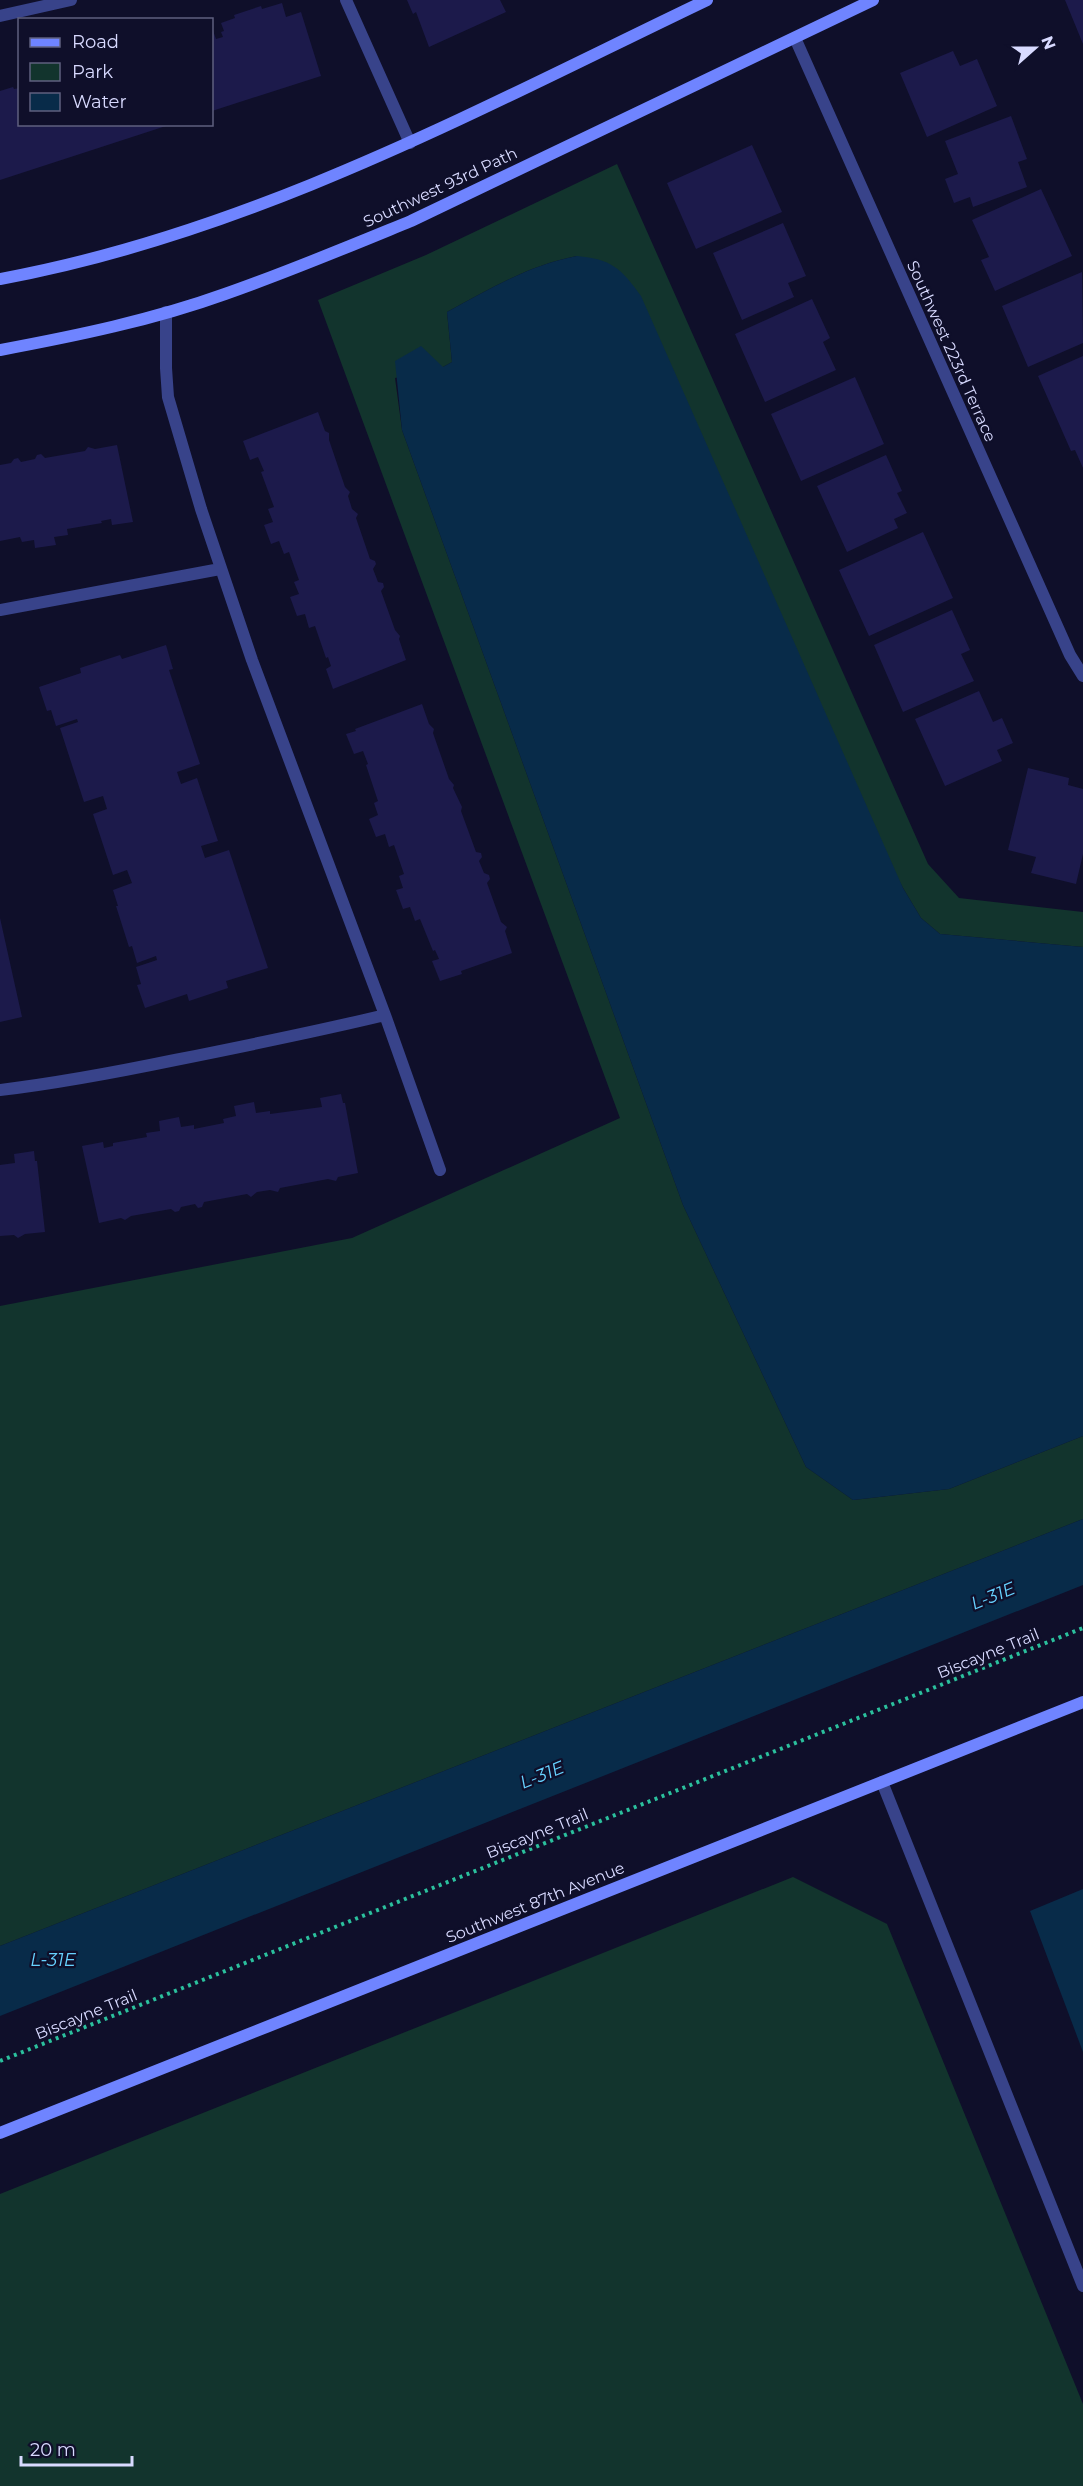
<svg xmlns="http://www.w3.org/2000/svg" width="1083" height="2486" viewBox="0 0 1083 2486" font-family="Montserrat,sans-serif">
  <rect width="100%" height="100%" fill="#0f0f2a"/>
  <path fill="#12342d" d="M 617,164 L 928,864 L 959,898 L 1083,912 L 1083,947 L 940,934 L 921,918 L 903,888 L 577,256 C 529,265 490,289 447,312 L 452,362 L 443,367 L 395,378 L 402,430 L 683,1205 L 806,1467 L 853,1500 L 949,1489 L 1083,1436 L 1083,1519 L 0,1946 L 0,1306 L 352,1238 L 620,1118 L 318,300 L 426,255 Z
    M 793,1877 L 887,1924 L 1083,2404 L 1083,2486 L 0,2486 L 0,2194 Z"/>
  <path fill="#082b49" d="M 577,256 C 611,259 621,268 641,296 L 903,888 L 921,918 L 940,934 L 1083,947 L 1083,1436 L 949,1489 L 853,1500 L 806,1467 L 683,1205 L 402,430 L 395,361 L 421,346 L 443,367 L 452,362 L 447,312 C 490,289 529,265 577,256 Z
    M 1083,1519 L 1083,1585 L 0,2016 L 0,1946 Z
    M 1083,1889 L 1083,2052 L 1030,1911 Z"/>
  <path fill="#1c1a4b" d="M 407,0 L 500,0 L 506,12 L 429,47 L 416,12 L 413,14 Z
    M 1065,0 L 1083,0 L 1083,44 Z
    M 282,3 L 286,17 L 301,12 L 321,76 L 212,111 L 212,28 L 216,39 L 223,37 L 221,32 L 224,31 L 221,23 L 235,18 L 234,15 L 261,6 L 262,9 Z
    M 953,51 L 960,66 L 977,59 L 997,106 L 927,137 L 900,73 Z
    M 13,87 L 14,89 L 20,88 L 20,124 L 169,125 L 0,180 L 0,91 Z
    M 1011,116 L 1027,159 L 1018,162 L 1027,187 L 973,207 L 970,197 L 954,203 L 945,179 L 958,174 L 945,141 Z
    M 752,145 L 782,212 L 696,249 L 667,183 Z
    M 1041,189 L 1072,256 L 995,291 L 981,260 L 989,257 L 972,220 Z
    M 783,223 L 806,276 L 788,283 L 794,297 L 742,320 L 713,253 Z
    M 1082,272 L 1083,343 L 1028,367 L 1002,306 Z
    M 812,299 L 830,338 L 823,342 L 836,370 L 765,402 L 735,334 Z
    M 1083,356 L 1083,468 L 1075,450 L 1071,451 L 1038,376 Z
    M 855,377 L 884,444 L 801,481 L 771,414 Z
    M 318,412 L 325,431 L 329,433 L 329,440 L 345,487 L 350,492 L 348,496 L 352,509 L 358,514 L 356,518 L 370,559 L 375,561 L 376,564 L 373,569 L 378,582 L 383,583 L 384,587 L 381,591 L 395,630 L 400,636 L 399,639 L 406,660 L 333,689 L 326,669 L 331,666 L 328,657 L 326,658 L 315,626 L 309,628 L 305,614 L 297,616 L 290,597 L 299,594 L 294,582 L 299,580 L 289,552 L 284,554 L 279,541 L 271,544 L 264,525 L 273,522 L 268,509 L 274,507 L 261,472 L 264,471 L 258,457 L 250,460 L 243,441 Z
    M 117,445 L 133,522 L 112,525 L 111,519 L 101,521 L 102,523 L 67,529 L 68,535 L 54,537 L 56,545 L 35,548 L 34,540 L 22,542 L 20,537 L 0,541 L 0,465 L 11,463 L 14,459 L 18,458 L 21,462 L 35,459 L 37,455 L 41,454 L 45,458 L 85,451 L 88,447 L 95,449 Z
    M 886,455 L 902,491 L 897,493 L 907,513 L 894,519 L 898,528 L 847,552 L 817,486 Z
    M 923,532 L 953,598 L 869,636 L 839,570 Z
    M 952,610 L 970,650 L 961,654 L 974,681 L 903,712 L 874,645 Z
    M 166,645 L 173,669 L 169,670 L 200,764 L 177,772 L 181,784 L 197,778 L 218,841 L 201,846 L 205,858 L 229,850 L 268,968 L 226,981 L 228,988 L 189,1001 L 187,994 L 145,1008 L 137,985 L 141,984 L 136,967 L 157,960 L 156,956 L 137,963 L 132,946 L 129,947 L 116,906 L 118,906 L 113,890 L 132,883 L 127,870 L 113,875 L 93,814 L 107,809 L 103,796 L 84,802 L 60,728 L 78,722 L 77,719 L 56,726 L 51,710 L 47,711 L 39,687 L 81,673 L 80,668 L 120,655 L 122,659 Z
    M 979,691 L 993,722 L 1002,718 L 1013,743 L 997,750 L 1002,761 L 945,786 L 915,719 Z
    M 422,704 L 429,724 L 434,729 L 433,733 L 449,779 L 454,785 L 453,788 L 462,807 L 461,811 L 476,852 L 481,853 L 482,857 L 479,861 L 484,873 L 489,875 L 490,879 L 487,883 L 501,922 L 507,927 L 505,931 L 512,953 L 461,971 L 462,974 L 440,981 L 432,961 L 439,959 L 435,950 L 433,951 L 420,919 L 415,921 L 410,907 L 403,909 L 396,890 L 403,888 L 399,876 L 404,874 L 394,845 L 389,847 L 385,834 L 376,837 L 369,819 L 378,815 L 374,803 L 378,801 L 366,765 L 368,764 L 363,751 L 354,754 L 346,734 L 356,731 L 355,729 Z
    M 1028,768 L 1069,778 L 1068,785 L 1083,789 L 1083,854 L 1076,884 L 1031,873 L 1036,857 L 1008,850 Z
    M 0,918 L 22,1017 L 0,1022 Z
    M 341,1094 L 343,1103 L 345,1103 L 358,1173 L 338,1177 L 336,1181 L 328,1179 L 280,1188 L 278,1192 L 270,1190 L 257,1192 L 251,1197 L 247,1194 L 204,1202 L 202,1207 L 198,1208 L 195,1204 L 181,1207 L 179,1211 L 175,1212 L 171,1209 L 131,1216 L 125,1220 L 121,1218 L 99,1223 L 82,1146 L 103,1142 L 104,1148 L 113,1146 L 113,1143 L 147,1137 L 146,1133 L 160,1131 L 159,1121 L 179,1117 L 181,1127 L 194,1125 L 194,1129 L 224,1123 L 223,1119 L 236,1116 L 234,1106 L 254,1102 L 256,1113 L 270,1111 L 270,1114 L 322,1107 L 320,1098 Z
    M 34,1151 L 35,1161 L 37,1161 L 45,1232 L 25,1234 L 18,1238 L 14,1235 L 0,1236 L 0,1165 L 15,1163 L 14,1154 Z"/>
  <g fill="none" stroke-linecap="round" stroke-linejoin="round">
    <path stroke="#2bc09d" stroke-width="4" stroke-dasharray="3 4.5" stroke-linecap="butt" d="M 0,2061 L 1083,1628"/>
    <path stroke="#38438a" stroke-width="12" d="M 882,1782 L 1083,2286"/>
    <path stroke="#38438a" stroke-width="12" d="M 346,0 L 410,143
      M 0,16 L 71,0
      M 795,38 L 1070,655 L 1083,676
      M 166,312 L 166,368 L 168,397 L 201,509 L 252,660 L 385,1015 L 440,1170
      M 0,610 L 220,569
      M 0,1090 C 59,1083 117,1072 175,1060 C 245,1046 315,1032 385,1015"/>
    <path stroke="#6f84ff" stroke-width="12" d="M 0,279 C 252,233 479,109 707,0
      M 0,350 C 75,336 153,320 225,294 C 288,272 350,246 411,221 L 873,0
      M 0,2133 L 1083,1702"/>
  </g>
  <g text-anchor="middle" stroke-width="4.5" stroke-linejoin="round" paint-order="stroke">
    <g font-size="16" fill="#d8daff" stroke="#0f0f2a">
      <text transform="translate(440 187) rotate(-25)" y="6">Southwest 93rd Path</text>
      <text transform="translate(952 351) rotate(66)" y="6">Southwest 223rd Terrace</text>
      <text transform="translate(988 1653) rotate(-22)" y="6">Biscayne Trail</text>
      <text transform="translate(537 1833) rotate(-22)" y="6">Biscayne Trail</text>
      <text transform="translate(535 1902) rotate(-22)" y="6">Southwest 87th Avenue</text>
      <text transform="translate(86 2014) rotate(-22)" y="6">Biscayne Trail</text>
    </g>
    <g font-size="18" font-style="italic" fill="#66d2ff" stroke="#0f0f2a">
      <text transform="translate(993 1596) rotate(-22)" y="6">L-31E</text>
      <text transform="translate(542 1775) rotate(-22)" y="6">L-31E</text>
      <text x="53" y="1966">L-31E</text>
    </g>
  </g>
  <rect x="18" y="18" width="195" height="108" fill="#0f0f2a" stroke="#5f607f" stroke-width="1.5"/>
  <rect x="30" y="38" width="30" height="9" fill="#6f84ff" stroke="#5f607f" stroke-width="1.5"/>
  <text x="72" y="48" font-size="18" fill="#d8daff">Road</text>
  <rect x="30" y="63" width="30" height="18" fill="#12342d" stroke="#5f607f" stroke-width="1.5"/>
  <text x="72" y="78" font-size="18" fill="#d8daff">Park</text>
  <rect x="30" y="93" width="30" height="18" fill="#082b49" stroke="#5f607f" stroke-width="1.5"/>
  <text x="72" y="108" font-size="18" fill="#d8daff">Water</text>
  <g transform="translate(1035 48) rotate(69)" stroke="#0f0f2a" stroke-width="4.5" paint-order="stroke">
  <path d="M0-4.5L10 22L0 15L-10 22Z" fill="#d8daff"/>
  <text y="-9" font-size="16" font-weight="bold" text-anchor="middle" fill="#d8daff">N</text>
  </g>
  <path d="M21 2456v9h111v-9" fill="none" stroke="#d8daff" stroke-width="3"/>
  <text x="30" y="2456" font-size="18" fill="#d8daff" stroke="#0f0f2a" stroke-width="4.5" paint-order="stroke">20 m</text>
</svg>
